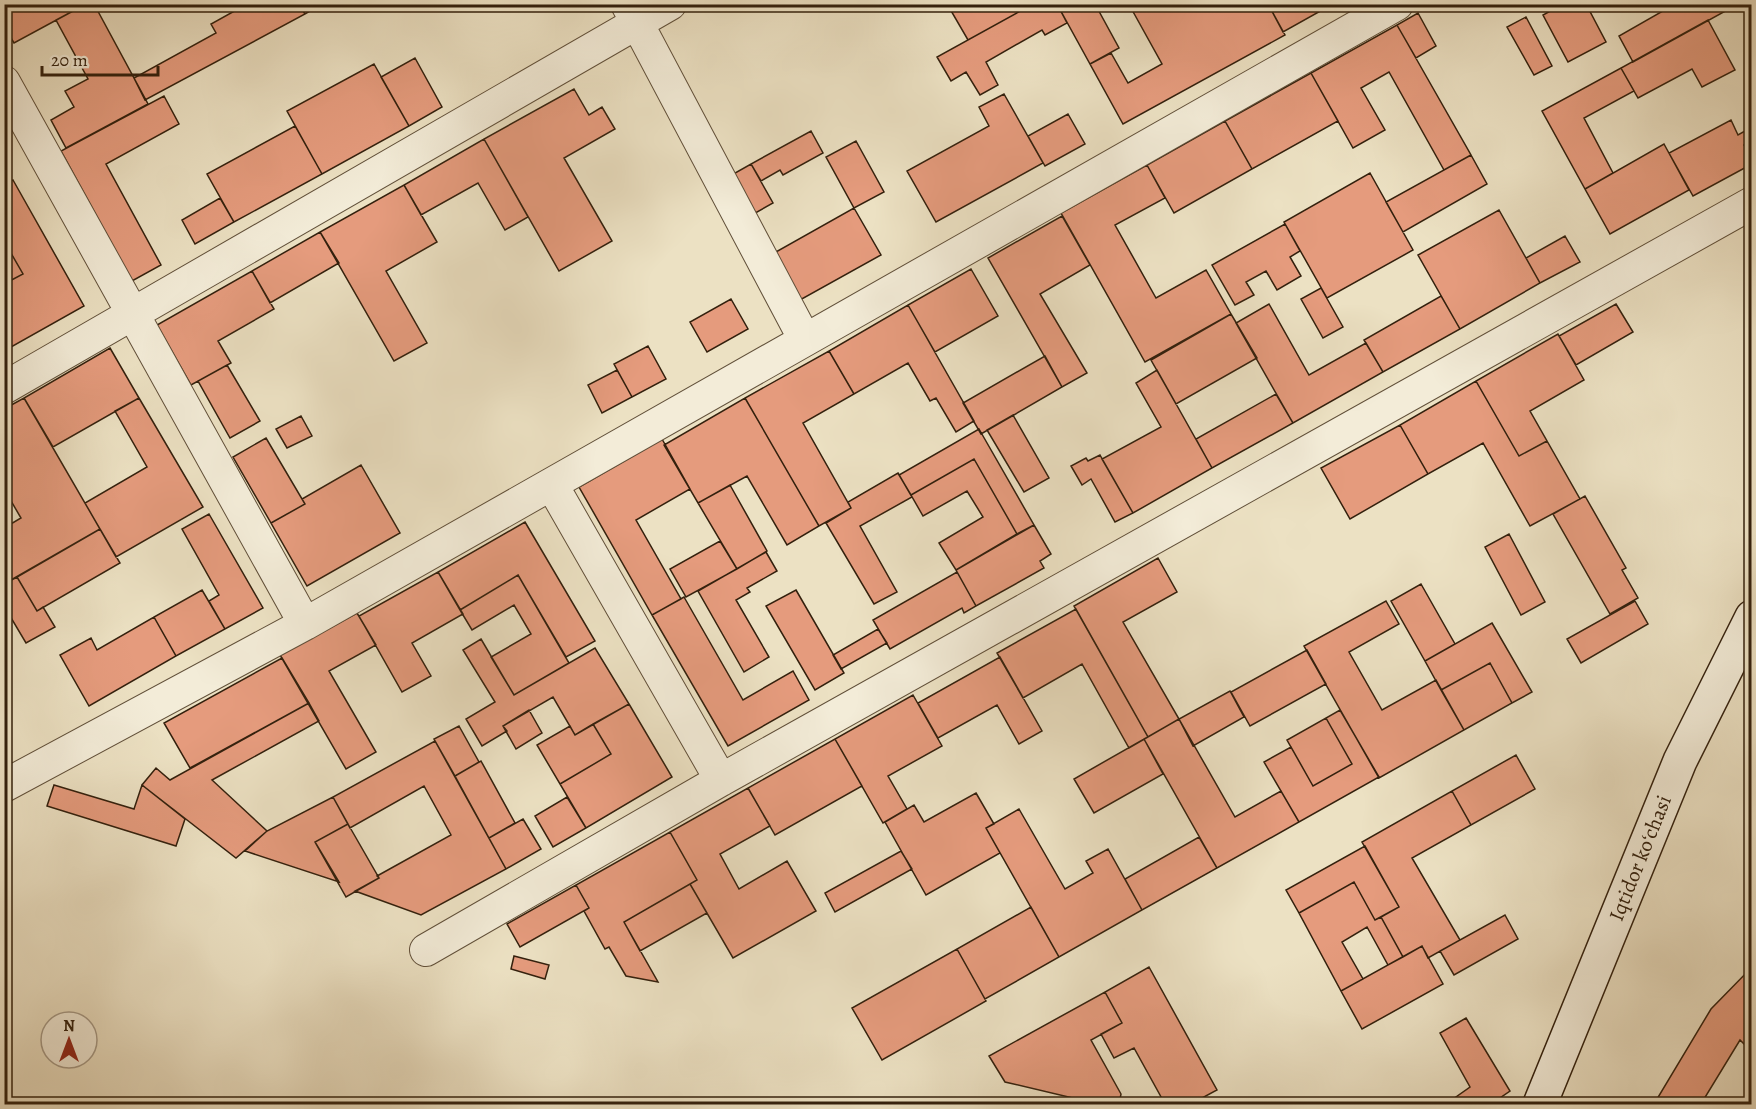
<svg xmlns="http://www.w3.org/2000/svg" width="1756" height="1109" viewBox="0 0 1756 1109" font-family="Alegreya,serif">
  <rect width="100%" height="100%" fill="#ece1c3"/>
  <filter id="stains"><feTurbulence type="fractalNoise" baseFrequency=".00333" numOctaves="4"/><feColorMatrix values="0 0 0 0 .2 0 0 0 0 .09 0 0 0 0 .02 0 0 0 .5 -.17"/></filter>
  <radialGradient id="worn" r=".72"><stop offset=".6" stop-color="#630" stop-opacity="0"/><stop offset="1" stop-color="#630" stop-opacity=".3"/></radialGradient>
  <path fill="#e59b7d" stroke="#33200d" stroke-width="1.5" d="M 14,4 L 86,4 L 14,43 L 4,26 L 4,10 Z
    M 86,4 L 94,4 L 148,104 L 66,148 L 51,120 L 74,107 L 65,91 L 88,79 L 56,20 Z
    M 247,4 L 299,4 L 305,14 L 145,100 L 134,78 L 216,33 L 211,24 Z
    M 299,4 L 322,4 L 305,14 Z
    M 959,4 L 1033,4 L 968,40 L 950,9 Z
    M 1033,4 L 1057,4 L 1067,23 L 1045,35 L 1042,30 L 986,62 L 998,85 L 980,95 L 966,72 L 951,81 L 937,57 Z
    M 1057,4 L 1095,4 L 1119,48 L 1090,64 Z
    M 1136,4 L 1206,4 L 1208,7 L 1212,4 L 1268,4 L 1285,35 L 1123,124 L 1090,64 L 1111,53 L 1128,83 L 1162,64 L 1131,8 Z
    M 1268,4 L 1333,4 L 1283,32 Z
    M 1563,4 L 1586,4 L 1606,42 L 1568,62 L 1543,15 Z
    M 1660,4 L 1729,4 L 1731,8 L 1633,62 L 1619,36 L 1663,11 Z
    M 1418,13 L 1436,46 L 1416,58 L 1397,25 Z
    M 1526,17 L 1552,66 L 1534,75 L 1507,27 Z
    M 1708,20 L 1735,70 L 1702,87 L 1692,69 L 1638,98 L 1621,68 Z
    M 1397,25 L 1471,155 L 1444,170 L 1389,72 L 1361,88 L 1385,130 L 1353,148 L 1311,73 Z
    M 415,58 L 442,107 L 409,126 L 381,77 Z
    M 374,64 L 409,126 L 322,174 L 287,111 Z
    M 1621,68 L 1634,91 L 1584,118 L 1613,173 L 1585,189 L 1542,111 Z
    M 1311,73 L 1338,121 L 1252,169 L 1225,121 Z
    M 574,89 L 589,115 L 602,107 L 615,129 L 564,158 L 612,241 L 559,271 L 484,139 Z
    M 1004,94 L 1043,163 L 936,222 L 907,171 L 989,126 L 979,107 Z
    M 164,96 L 179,124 L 106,164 L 161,265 L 132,281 L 61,151 Z
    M 1068,114 L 1085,144 L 1045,166 L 1028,136 Z
    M 1731,120 L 1738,135 L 1752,127 L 1752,141 L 1744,145 L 1752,158 L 1752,164 L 1693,196 L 1669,153 Z
    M 1225,121 L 1252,169 L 1174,213 L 1147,165 Z
    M 295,126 L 322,174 L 234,222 L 207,174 Z
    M 811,131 L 823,153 L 783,175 L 780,170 L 761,181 L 751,164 Z
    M 484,139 L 528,217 L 505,230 L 478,183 L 421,215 L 404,185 Z
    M 856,141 L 884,192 L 854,208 L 826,157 Z
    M 1664,144 L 1689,190 L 1610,234 L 1585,189 Z
    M 1471,155 L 1487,184 L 1403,232 L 1386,202 Z
    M 751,164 L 773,203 L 750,216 L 728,177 Z
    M 1147,165 L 1165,198 L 1115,225 L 1156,298 L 1206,270 L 1231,314 L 1145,362 L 1061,213 Z
    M 1370,173 L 1413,250 L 1327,298 L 1284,222 Z
    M 13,180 L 84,306 L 4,351 L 4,284 L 23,274 L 4,241 L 4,184 Z
    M 404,185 L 437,242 L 386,271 L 427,343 L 394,361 L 320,232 Z
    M 220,198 L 234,222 L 195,244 L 182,220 Z
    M 854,208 L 881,255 L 800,300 L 774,253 Z
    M 1499,210 L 1540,283 L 1460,329 L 1418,255 Z
    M 1062,216 L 1090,265 L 1040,294 L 1087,373 L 1062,387 L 988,258 Z
    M 1285,224 L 1300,251 L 1290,257 L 1301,276 L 1277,290 L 1266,271 L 1246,282 L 1254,295 L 1235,305 L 1212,265 Z
    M 320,232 L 339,263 L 270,303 L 252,271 Z
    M 1565,236 L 1580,262 L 1540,283 L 1526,258 Z
    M 4,241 L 23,274 L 4,284 Z
    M 971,269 L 998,316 L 935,352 L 908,305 Z
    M 252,271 L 274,309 L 218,341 L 231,363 L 191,385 L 157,325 Z
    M 1321,288 L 1343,327 L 1323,338 L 1301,299 Z
    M 1441,296 L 1460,329 L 1383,372 L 1364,340 Z
    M 731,299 L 748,329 L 707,352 L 690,322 Z
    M 1269,304 L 1309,375 L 1366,343 L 1383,372 L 1293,423 L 1236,323 Z
    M 1616,304 L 1633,332 L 1576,365 L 1559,336 Z
    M 908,305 L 974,421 L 956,432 L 936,398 L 930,401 L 908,363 L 854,394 L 829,351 Z
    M 1231,314 L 1257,358 L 1176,404 L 1151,360 Z
    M 1558,334 L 1584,380 L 1530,411 L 1547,441 L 1519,456 L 1476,381 Z
    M 648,346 L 666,379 L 632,397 L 614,364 Z
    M 110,348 L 139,398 L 53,447 L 24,398 Z
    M 829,351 L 854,394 L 803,423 L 851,508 L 819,526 L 745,398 Z
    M 1045,356 L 1062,387 L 981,434 L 963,403 Z
    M 227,365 L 260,421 L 230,438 L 198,381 Z
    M 617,370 L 632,397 L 602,413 L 588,385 Z
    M 1157,370 L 1212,468 L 1133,513 L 1102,459 L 1161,427 L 1136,383 Z
    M 1476,381 L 1519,456 L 1547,441 L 1580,499 L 1530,526 L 1483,443 L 1428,474 L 1400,425 Z
    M 1276,394 L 1293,423 L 1212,468 L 1196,439 Z
    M 24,398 L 100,529 L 4,584 L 4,528 L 21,518 L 4,489 L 4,409 Z
    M 139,398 L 203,507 L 116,557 L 85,503 L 147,467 L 115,411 Z
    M 745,398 L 819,526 L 787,545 L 747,476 L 698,503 L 664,445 Z
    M 1013,415 L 1049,478 L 1024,492 L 987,430 Z
    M 301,416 L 312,436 L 287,448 L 276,429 Z
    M 1400,425 L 1428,474 L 1350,519 L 1321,468 Z
    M 979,429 L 1034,525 L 1017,534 L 974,459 L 911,495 L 899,475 Z
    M 266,438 L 305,504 L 271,523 L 233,457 Z
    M 662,439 L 690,489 L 636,520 L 681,599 L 652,615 L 579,487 Z
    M 1100,455 L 1133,513 L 1115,522 L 1091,479 L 1082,485 L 1071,466 L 1086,458 L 1088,461 Z
    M 974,459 L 1017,534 L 956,570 L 939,543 L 983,517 L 967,491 L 923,516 L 911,495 Z
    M 361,465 L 400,533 L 307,586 L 271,523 L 305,504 L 302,499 Z
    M 898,473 L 912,497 L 860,526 L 897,592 L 874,604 L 826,523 L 851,508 L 848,502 Z
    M 730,485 L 767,551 L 737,569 L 698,503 Z
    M 1585,496 L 1626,568 L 1622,570 L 1638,598 L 1610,614 L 1553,514 Z
    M 209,514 L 263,608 L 225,629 L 209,601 L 219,595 L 182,529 Z
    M 525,522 L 595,641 L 566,657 L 518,575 L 460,610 L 438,572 Z
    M 1034,525 L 1051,554 L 1040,561 L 1044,568 L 976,606 L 956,570 Z
    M 100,529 L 120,563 L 37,611 L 17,577 Z
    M 1509,534 L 1545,602 L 1521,615 L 1485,547 Z
    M 720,541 L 737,569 L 686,597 L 670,569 Z
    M 766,552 L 777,571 L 747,588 L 750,592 L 736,600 L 769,657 L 744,672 L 698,591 Z
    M 1158,558 L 1177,592 L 1123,622 L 1179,719 L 1148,737 L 1074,606 Z
    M 438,572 L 463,614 L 412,643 L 431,676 L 402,692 L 359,616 Z
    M 957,572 L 976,606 L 964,613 L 962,608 L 890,649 L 873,620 Z
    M 518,575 L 569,663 L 514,695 L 491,657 L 531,634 L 514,605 L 472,630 L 460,610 Z
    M 17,577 L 37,611 L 43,607 L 55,627 L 26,643 L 4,606 L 4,584 Z
    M 1421,584 L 1455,644 L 1425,661 L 1391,601 Z
    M 202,590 L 225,629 L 176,656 L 154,617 Z
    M 796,590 L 844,673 L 815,690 L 766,606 Z
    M 684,597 L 743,700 L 793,671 L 809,700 L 728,746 L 652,615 Z
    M 1386,601 L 1399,624 L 1349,652 L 1382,710 L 1436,680 L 1464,730 L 1379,778 L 1304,646 Z
    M 1635,601 L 1648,624 L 1581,663 L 1567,639 Z
    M 1076,609 L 1148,737 L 1129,748 L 1082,664 L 1023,698 L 997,653 Z
    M 357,613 L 376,645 L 329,671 L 376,752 L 346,769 L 280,655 Z
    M 154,617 L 176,656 L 89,706 L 60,655 L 91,638 L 97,650 Z
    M 1492,623 L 1532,692 L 1512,703 L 1490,663 L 1441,690 L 1425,661 Z
    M 878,629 L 887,643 L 841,669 L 833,655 Z
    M 481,639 L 514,695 L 595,648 L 629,704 L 575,735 L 553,697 L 503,726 L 507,731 L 482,746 L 466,719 L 495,702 L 463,650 Z
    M 1307,650 L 1326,684 L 1250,726 L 1231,692 Z
    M 1000,657 L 1042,731 L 1019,744 L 997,705 L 938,738 L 918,703 Z
    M 282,658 L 309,703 L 190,768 L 164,723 Z
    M 1490,663 L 1512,703 L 1464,730 L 1441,690 Z
    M 1230,691 L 1244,717 L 1193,746 L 1179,719 Z
    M 913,695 L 942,746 L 888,776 L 907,809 L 883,823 L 835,739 Z
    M 309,703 L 319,721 L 212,780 L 267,831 L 236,858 L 142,785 L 156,768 L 170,780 Z
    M 629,704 L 672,777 L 586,828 L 560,784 L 611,754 L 593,724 Z
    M 529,710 L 542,733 L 516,749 L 503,726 Z
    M 1340,710 L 1379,777 L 1299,822 L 1264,762 L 1291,747 L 1313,786 L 1352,764 L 1326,718 Z
    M 1326,718 L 1352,764 L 1313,786 L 1287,740 Z
    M 1179,719 L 1235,817 L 1281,791 L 1299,822 L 1217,868 L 1144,739 Z
    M 593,724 L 611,754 L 560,784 L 537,745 L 570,726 L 575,735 Z
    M 459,726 L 479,762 L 455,776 L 434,739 Z
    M 835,739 L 862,786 L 775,835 L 748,788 Z
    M 1144,739 L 1163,774 L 1094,813 L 1074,779 Z
    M 435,741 L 506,869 L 421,915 L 355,891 L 379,878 L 377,876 L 451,835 L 424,786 L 350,828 L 333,797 Z
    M 1516,755 L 1535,789 L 1471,825 L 1452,791 Z
    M 481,761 L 515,823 L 489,838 L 455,776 Z
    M 54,785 L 134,809 L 142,785 L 185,819 L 176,846 L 47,806 Z
    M 748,788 L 770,826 L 720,854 L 739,889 L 787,861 L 816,911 L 733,958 L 690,884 L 697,880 L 670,832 Z
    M 1452,791 L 1471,825 L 1412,858 L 1460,940 L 1428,958 L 1422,946 L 1403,957 L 1381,917 L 1399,907 L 1362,842 Z
    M 976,793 L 994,824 L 986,828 L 1000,853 L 926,895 L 885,822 L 914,805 L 924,822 Z
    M 333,797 L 348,824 L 315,842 L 339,882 L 245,851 L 267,831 Z
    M 567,797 L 586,828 L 553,847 L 535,816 Z
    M 1019,809 L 1065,889 L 1093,873 L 1086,861 L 1108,849 L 1142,910 L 1059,957 L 986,828 Z
    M 523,819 L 541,849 L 506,869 L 489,838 Z
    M 348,824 L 379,878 L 346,897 L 315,842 Z
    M 670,832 L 697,880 L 624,922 L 658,982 L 626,976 L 609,947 L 605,949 L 584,911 L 589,908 L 576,885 Z
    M 1199,837 L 1217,868 L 1142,910 L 1125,879 Z
    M 1365,846 L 1399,907 L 1375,920 L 1354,882 L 1299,913 L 1286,890 Z
    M 901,851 L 912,869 L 835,912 L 825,893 Z
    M 1354,882 L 1375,920 L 1381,917 L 1403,957 L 1388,965 L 1367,927 L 1342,942 L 1363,979 L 1341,991 L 1299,913 Z
    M 690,884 L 707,913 L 640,951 L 624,922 Z
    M 576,885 L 589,908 L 520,947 L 507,924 Z
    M 1031,907 L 1059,957 L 985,999 L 957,949 Z
    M 1505,915 L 1518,939 L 1454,975 L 1440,951 Z
    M 1422,946 L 1443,984 L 1362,1029 L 1341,991 Z
    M 957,949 L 986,1001 L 882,1060 L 852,1008 Z
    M 514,956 L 549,965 L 545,979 L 511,969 Z
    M 1149,967 L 1217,1090 L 1191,1104 L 1165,1104 L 1134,1048 L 1114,1058 L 1101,1034 L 1122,1023 L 1105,992 Z
    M 1752,967 L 1752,1052 L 1740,1040 L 1701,1104 L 1654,1104 L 1711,1009 Z
    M 1105,992 L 1122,1023 L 1091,1040 L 1121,1094 L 1119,1104 L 1098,1104 L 1005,1082 L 989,1056 Z
    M 1466,1018 L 1510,1091 L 1491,1104 L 1446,1104 L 1470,1087 L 1440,1033 Z"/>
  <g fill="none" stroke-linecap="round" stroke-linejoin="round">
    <defs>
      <path id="street" d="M 627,4 L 805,340
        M 4,82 L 305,624
        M 4,388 L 670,4
        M 552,485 L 721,780
        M 4,786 L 305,624 L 1397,4
        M 426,950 L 721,780 L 1752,203"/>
      <path id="secondary" d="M 1540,1104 L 1680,761 L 1752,617"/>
    </defs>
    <use href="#street" stroke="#61503a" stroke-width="34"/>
    <use href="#secondary" stroke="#33200d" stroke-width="36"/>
    <use href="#street" stroke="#f3ecd8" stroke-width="32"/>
    <use href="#secondary" stroke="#f3ecd8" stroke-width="33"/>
  </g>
  <g text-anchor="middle" stroke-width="6" stroke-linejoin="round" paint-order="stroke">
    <g font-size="21" fill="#33200d" stroke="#f3ecd8">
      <text transform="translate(1640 858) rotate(-68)" y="7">Iqtidor koʻchasi</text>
    </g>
  </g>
  <rect width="1756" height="1109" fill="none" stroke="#ece1c3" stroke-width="24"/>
  <rect x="6" y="6" width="1744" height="1097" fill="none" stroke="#33200d" stroke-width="3"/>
  <rect x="12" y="12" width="1732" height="1085" fill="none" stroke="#33200d" stroke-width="1.5"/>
  <g transform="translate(69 1040)"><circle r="28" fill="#f3ecd8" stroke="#a69a87" stroke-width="1.5"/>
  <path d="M0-4.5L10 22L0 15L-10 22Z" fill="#8f2418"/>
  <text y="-9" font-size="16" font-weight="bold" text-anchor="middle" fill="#33200d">N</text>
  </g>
  <path d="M42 66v9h116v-9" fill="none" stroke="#33200d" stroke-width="3"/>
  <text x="51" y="66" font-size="18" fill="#33200d" stroke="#f3ecd8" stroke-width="4.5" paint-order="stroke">20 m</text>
  <rect width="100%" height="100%" filter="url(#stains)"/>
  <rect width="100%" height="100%" fill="url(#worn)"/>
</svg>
